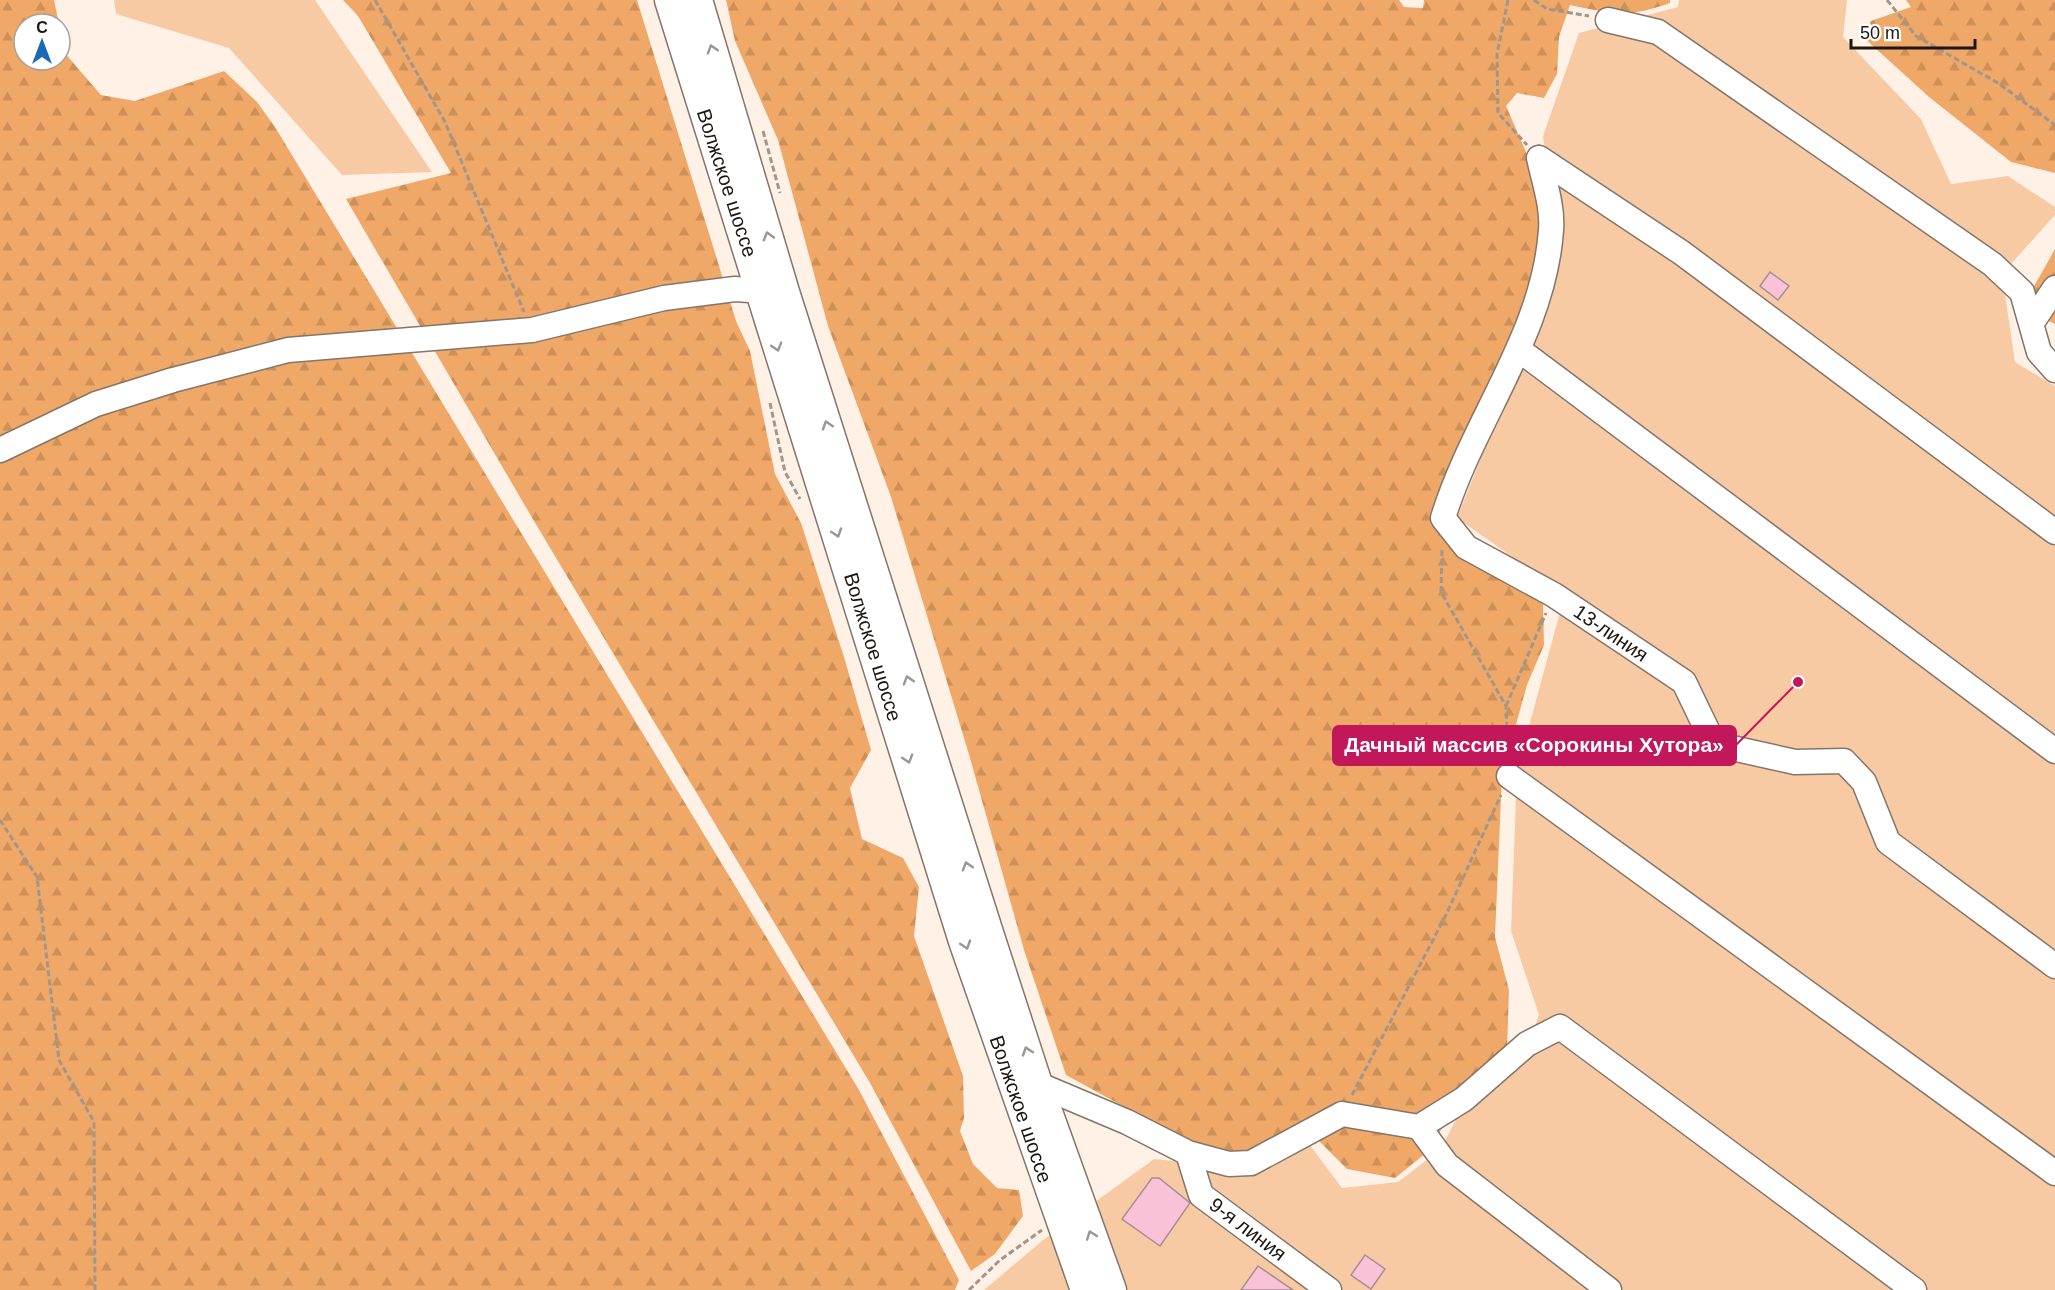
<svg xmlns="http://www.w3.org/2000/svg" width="2055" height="1290" viewBox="0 0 2055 1290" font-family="Helvetica,sans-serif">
  <defs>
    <pattern id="forest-firs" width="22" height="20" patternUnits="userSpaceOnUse" patternTransform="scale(1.5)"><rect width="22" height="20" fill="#f0a868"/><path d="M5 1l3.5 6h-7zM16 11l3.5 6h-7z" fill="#cd9059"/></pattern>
  </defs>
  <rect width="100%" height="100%" fill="#fff1e6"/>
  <path fill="#f8caa4" d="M 114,0 L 315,0 L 432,172 L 342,175 L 229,48 L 116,14 Z
    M 1679,0 L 1847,0 L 1843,37 L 1921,119 L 1951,184 L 2008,176 L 2055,207 L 2055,215 L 2002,274 L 2015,362 L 2055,386 L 2055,1290 L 984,1290 L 1043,1240 L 1154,1159 L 1258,1169 L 1306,1140 L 1342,1188 L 1398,1182 L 1441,1149 L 1460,1111 L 1525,1055 L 1539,1015 L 1511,931 L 1517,770 L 1565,594 L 1457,518 L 1560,259 L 1543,136 L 1579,33 L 1678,7 Z"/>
  <path fill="url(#forest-firs)" d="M 0,0 L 54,0 L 59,24 L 24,24 L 24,60 L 60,60 L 60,32 L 63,51 L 101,95 L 135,101 L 224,71 L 257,102 L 275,127 L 859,1090 L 959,1280 L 955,1290 L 0,1290 Z
    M 343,0 L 637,0 L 736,321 L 750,351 L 775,474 L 801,523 L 844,657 L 871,750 L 850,788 L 862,839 L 903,858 L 919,887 L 914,936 L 963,1076 L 964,1118 L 960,1131 L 973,1164 L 997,1188 L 1019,1190 L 1023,1216 L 995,1254 L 971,1271 L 870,1083 L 531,516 L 346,199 L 451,173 L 358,16 Z
    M 726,0 L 1399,0 L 1404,7 L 1423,8 L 1424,0 L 1670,0 L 1670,3 C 1629,18 1612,14 1570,5 L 1559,37 L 1557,74 L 1544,98 L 1517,93 L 1506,106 L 1536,175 L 1546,223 L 1539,285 L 1433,518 L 1457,555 L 1543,604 L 1544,645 L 1527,685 L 1502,775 L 1495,937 L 1509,990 L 1507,1050 L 1452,1098 L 1435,1146 L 1395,1178 L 1347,1169 L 1305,1127 L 1250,1155 L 1205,1151 L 1066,1075 L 1024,950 L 970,758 L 891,497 L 828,326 L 778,140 L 735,41 Z
    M 1906,0 L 2055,0 L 2055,173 L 2011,162 L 1929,97 L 1863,37 L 1871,21 L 1911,7 Z
    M 2055,249 L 2055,324 L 2045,319 L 2032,290 Z"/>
  <path fill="#fac2d7" stroke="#a38f97" stroke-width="1.5" d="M 1770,272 L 1789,286 L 1778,300 L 1760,286 Z
    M 1152,1178 L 1159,1178 L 1190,1203 L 1160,1246 L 1122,1219 Z
    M 1365,1255 L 1385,1269 L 1371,1289 L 1351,1275 Z
    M 1258,1266 L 1293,1290 L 1241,1290 Z"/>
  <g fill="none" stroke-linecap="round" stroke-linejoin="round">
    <defs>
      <path id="minor" d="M 1608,20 L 1658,32 L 1992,264 L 2022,292 L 2039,352 L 2055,370
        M 1539,158 C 1544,181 1553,207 1551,230 C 1544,334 1473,420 1443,518 L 1466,547 L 1554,595 L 1684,682 L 1709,734 L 1723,746 L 1795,762 L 1844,761 L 1864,782 L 1888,842 L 2055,966
        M 1539,158 L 1682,253 L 2055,532
        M 2031,324 L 2055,288
        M 1518,349 L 2055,751
        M 0,450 L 96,404 L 173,380 L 288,350 L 532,330 L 664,298 L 735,289 L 778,292
        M 1509,776 L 2055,1173
        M 1037,1084 L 1127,1122 L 1188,1153 L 1229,1164 L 1251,1163 L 1342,1114 L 1419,1127 L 1464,1099 L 1527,1044 L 1560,1027 L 1914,1290
        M 1419,1127 L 1447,1165 L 1609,1290
        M 1188,1153 L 1201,1195 L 1329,1290"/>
      <path id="major" d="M 670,0 L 964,941 L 1086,1290
        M 697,0 L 784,292 L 988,933 L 1037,1084 L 1111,1290"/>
    </defs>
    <use href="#minor" stroke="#847569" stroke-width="27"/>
    <use href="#major" stroke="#847569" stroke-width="33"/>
    <path stroke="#a0968d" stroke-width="3" stroke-dasharray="6 3" stroke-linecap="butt" d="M 375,0 L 445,122 L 524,312
      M 1508,0 L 1497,54 L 1498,113 L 1527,145
      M 1534,0 L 1547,9 L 1589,16
      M 1887,0 L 1916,36 L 1998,83 L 2055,125
      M 763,131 L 780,193
      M 770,403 L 785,472 L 800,499
      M 1442,550 L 1441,592 L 1506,706 L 1508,757
      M 1506,706 L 1546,613
      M 0,820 L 37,877 L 59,1060 L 94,1122 L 95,1290
      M 1352,1095 L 1445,917 L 1501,795
      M 969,1290 L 1000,1260 L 1042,1230"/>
    <use href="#minor" stroke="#fff" stroke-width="24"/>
    <use href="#major" stroke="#fff" stroke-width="30"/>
  </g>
  <defs><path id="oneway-chevron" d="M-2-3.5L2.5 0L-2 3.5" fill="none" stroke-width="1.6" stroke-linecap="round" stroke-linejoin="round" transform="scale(1.5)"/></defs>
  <g stroke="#999694">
    <use href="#oneway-chevron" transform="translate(712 49) rotate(-107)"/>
    <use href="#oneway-chevron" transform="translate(768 236) rotate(-106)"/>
    <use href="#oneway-chevron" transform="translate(777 347) rotate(73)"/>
    <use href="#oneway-chevron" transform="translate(827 425) rotate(-108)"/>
    <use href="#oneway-chevron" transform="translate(837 533) rotate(72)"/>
    <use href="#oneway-chevron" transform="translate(908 680) rotate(-107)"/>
    <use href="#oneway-chevron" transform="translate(908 759) rotate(73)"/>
    <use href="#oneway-chevron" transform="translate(967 866) rotate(-107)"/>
    <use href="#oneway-chevron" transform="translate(966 945) rotate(72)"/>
    <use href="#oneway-chevron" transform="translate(1027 1051) rotate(-108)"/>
    <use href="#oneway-chevron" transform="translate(1091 1235) rotate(-110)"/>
  </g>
  <g text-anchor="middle" stroke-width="5" stroke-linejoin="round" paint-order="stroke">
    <g font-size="20" fill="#1c1612" stroke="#fff">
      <text transform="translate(727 183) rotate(72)" y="7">Волжское шоссе</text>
      <text transform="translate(1611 633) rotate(34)" y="7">13-линия</text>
      <text transform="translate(873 647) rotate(73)" y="7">Волжское шоссе</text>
      <text transform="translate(1021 1109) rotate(71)" y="7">Волжское шоссе</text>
      <text transform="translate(1248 1229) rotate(37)" y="7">9-я линия</text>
    </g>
  </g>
  <path fill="none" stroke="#c2185b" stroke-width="2" d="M1798 682L1736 745"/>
  <circle fill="#c2185b" stroke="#fff" stroke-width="2" cx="1798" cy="682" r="6"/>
  <rect fill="#c2185b" stroke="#c2185b" stroke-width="2" x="1333" y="726" width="403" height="39" rx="6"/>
  <g font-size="21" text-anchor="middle" font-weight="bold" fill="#fff">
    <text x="1534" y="752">Дачный массив «Сорокины Хутора»</text>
  </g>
  <g transform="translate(42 42)"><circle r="28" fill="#ffffff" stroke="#a4a2a0" stroke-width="1.5"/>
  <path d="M0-4.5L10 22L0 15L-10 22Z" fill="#1a6ab8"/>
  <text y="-9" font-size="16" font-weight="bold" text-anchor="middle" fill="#1c1612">С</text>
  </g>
  <path d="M1851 39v9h124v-9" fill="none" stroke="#1c1612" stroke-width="3"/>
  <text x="1860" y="39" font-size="18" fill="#1c1612" stroke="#ffffff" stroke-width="4.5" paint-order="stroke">50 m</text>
</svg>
